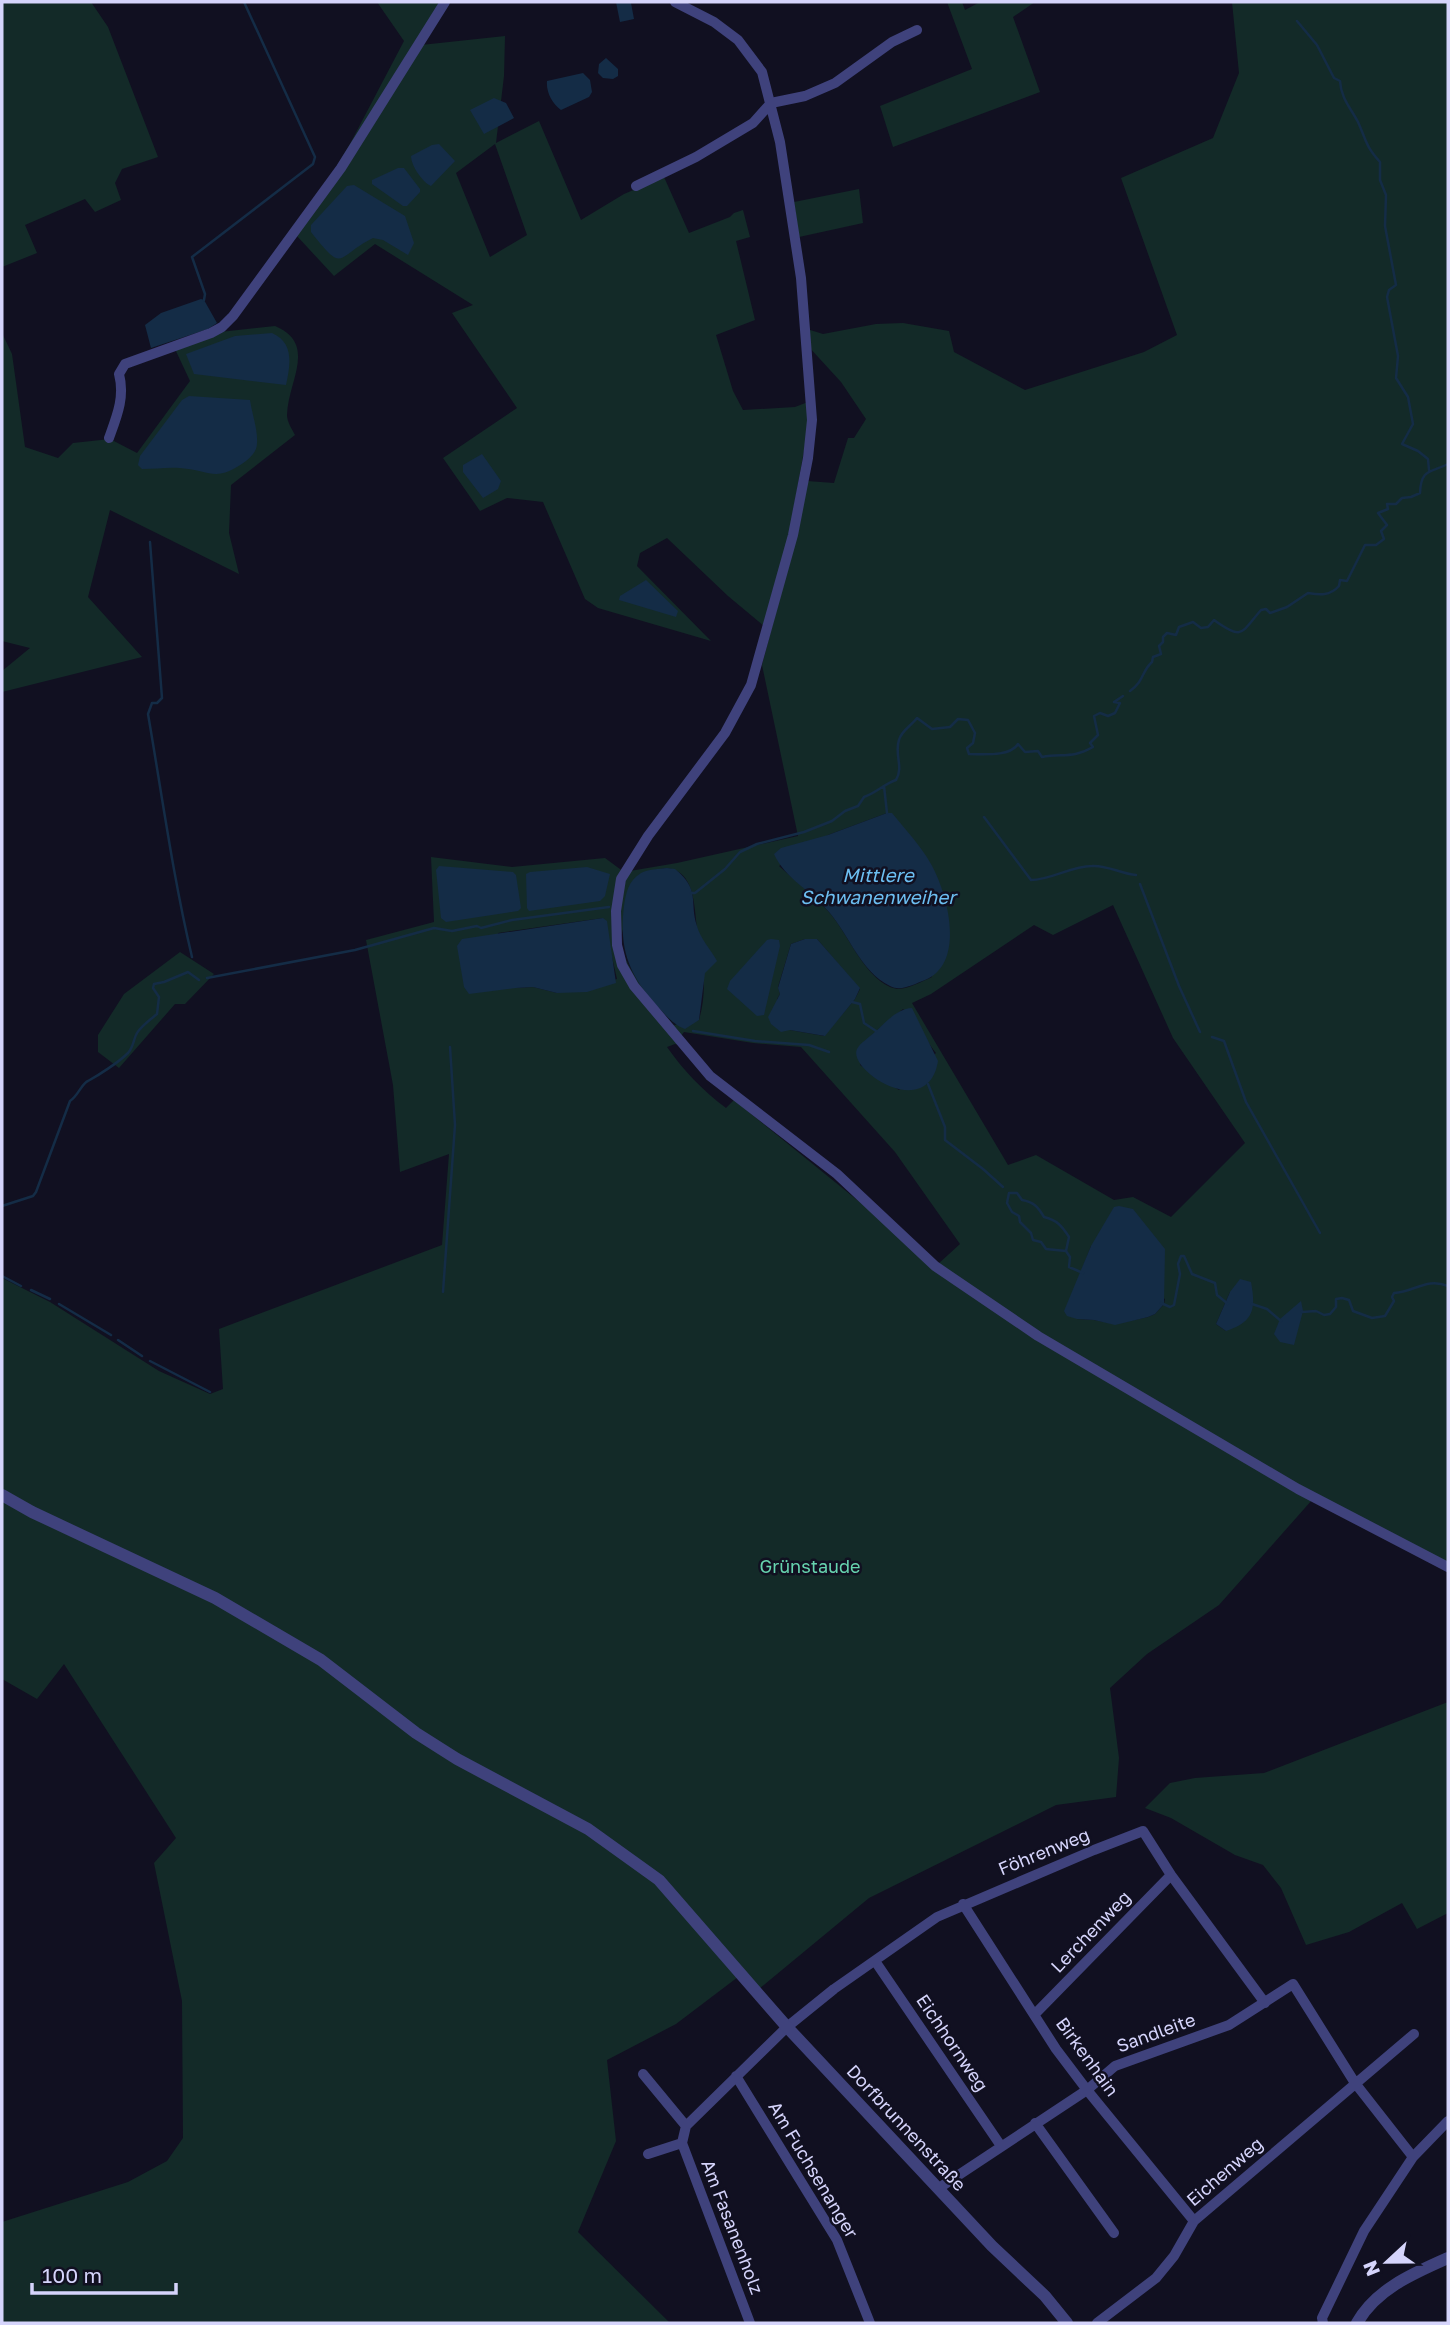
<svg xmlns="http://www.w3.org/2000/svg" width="1450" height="2325" viewBox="0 0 1450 2325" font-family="'Golos Text',sans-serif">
  <rect width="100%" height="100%" fill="#111021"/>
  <path fill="#132a28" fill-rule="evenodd" d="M 2,2 L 91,2 L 108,27 L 158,157 L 122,169 L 115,183 L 121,200 L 95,212 L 85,199 L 25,225 L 37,253 L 2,267 Z
    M 377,2 L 447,2 L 421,45 L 505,36 L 504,76 L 496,143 L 539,121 L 581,220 L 624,194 L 664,177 L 689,233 L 730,217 L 734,213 L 743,210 L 750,237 L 736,241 L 755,320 L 716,335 L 733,391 L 743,410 L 795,407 L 808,402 L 809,423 L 789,534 L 764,626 L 728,596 L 667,538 L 640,553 L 637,566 L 711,641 L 598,608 L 585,599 L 543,502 L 507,498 L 480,511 L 443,458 L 517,408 L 452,313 L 473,305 L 375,244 L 334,276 L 296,235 L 351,142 L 404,41 ZM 495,144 L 527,235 L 490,257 L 456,173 Z
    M 947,2 L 962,2 L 965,10 L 980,2 L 1035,2 L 1013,17 L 1040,92 L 893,147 L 880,106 L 972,69 Z
    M 1232,2 L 1448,2 L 1448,1567 L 1312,1500 L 1219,1605 L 1147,1654 L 1110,1688 L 1119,1758 L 1116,1797 L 1056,1805 L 869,1898 L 754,1993 L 738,1977 L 676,2024 L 607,2060 L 616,2141 L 578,2232 L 670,2323 L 2,2323 L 2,2222 L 128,2182 L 167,2161 L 183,2138 L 182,2001 L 154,1863 L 176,1838 L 64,1664 L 37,1699 L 2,1679 L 2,1278 L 50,1302 L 159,1371 L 210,1394 L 223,1389 L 219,1329 L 442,1245 L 449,1154 L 400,1172 L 393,1085 L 366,940 L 434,922 L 431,857 L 512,867 L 605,858 L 624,872 L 677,863 L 798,836 L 762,665 L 796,536 L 807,481 L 834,483 L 848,438 L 854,438 L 866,419 L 841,382 L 808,346 L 807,329 L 823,334 L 876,324 L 903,323 L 949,331 L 954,352 L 1025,390 L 1144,352 L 1177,335 L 1121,178 L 1213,138 L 1239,73 ZM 887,813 L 932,977 C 920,982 903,993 890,987 C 862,974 848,933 828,911 C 814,895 795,881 779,866 L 828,835 ZM 667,868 C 695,871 694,906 697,927 C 701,961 709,985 699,1020 L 674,1025 C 656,1005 616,962 622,933 C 625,920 646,884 654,870 ZM 1113,905 L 1173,1038 L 1245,1143 L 1171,1217 L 1133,1197 L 1114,1200 L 1036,1155 L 1008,1165 L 912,1003 L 931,994 L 1034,925 L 1053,935 ZM 603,918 L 617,979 L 557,993 L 533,987 L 516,988 L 498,933 ZM 805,939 L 817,939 L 860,989 L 855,999 L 824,1036 L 790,1030 L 777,999 L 780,994 L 778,987 L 791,944 ZM 903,1009 C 924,1026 921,1034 936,1053 L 899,1090 L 860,1065 L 876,1031 ZM 684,1032 L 753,1043 L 801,1047 L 895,1152 L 960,1244 L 937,1265 L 734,1100 L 726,1108 C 702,1090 684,1071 667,1047 L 675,1044 L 679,1045 L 677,1041 ZM 1091,1246 L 1165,1299 L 1164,1304 L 1155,1314 L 1148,1317 L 1115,1324 L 1094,1320 L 1077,1319 L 1081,1272 ZM 1230,1292 L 1226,1331 L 1216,1324 Z
    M 859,189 L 863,223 L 799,237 L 794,202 Z
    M 275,326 C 318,344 288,381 287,415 C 287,422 292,429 295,435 L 231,485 L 229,533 L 239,574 L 110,510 L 88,597 L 142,657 L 2,692 L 2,671 L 30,648 L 2,641 L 2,333 L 12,354 L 25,447 L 58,458 L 73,443 L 110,439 L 137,453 L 190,381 L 175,349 L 220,332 Z
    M 180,952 L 214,974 L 185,1004 L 175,1004 L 119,1068 L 98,1052 L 98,1035 L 124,994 Z
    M 1448,1702 L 1448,1913 L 1417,1929 L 1402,1903 L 1349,1932 L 1306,1945 L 1281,1888 L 1263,1865 L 1235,1855 L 1171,1818 L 1145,1808 L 1170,1783 L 1195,1778 L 1264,1773 Z"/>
  <path fill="#142c46" d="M 616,2 L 631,3 L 634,19 L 620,22 Z
    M 606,58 L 618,69 L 618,76 L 613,79 L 603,78 L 598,73 L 599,64 Z
    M 583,73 L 590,80 L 592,92 L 589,97 L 561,110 C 552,103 546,92 547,81 Z
    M 494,98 L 506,103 L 514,118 L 484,134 L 470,110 Z
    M 439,144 L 455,161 L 431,186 C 422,182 411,165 411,156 L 432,145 Z
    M 398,168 L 404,168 L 420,189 L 420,192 L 407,206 L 403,206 L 372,184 L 372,180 Z
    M 354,185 L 405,216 L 414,243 L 408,255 L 383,240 L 373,238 C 335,257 345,275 311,232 L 311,225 L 347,186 Z
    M 201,299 L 204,300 L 217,323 L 208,329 L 151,348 L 145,325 L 161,313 Z
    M 272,333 C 295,343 290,366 286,385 L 194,374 L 186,354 L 235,336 Z
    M 189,396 L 250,400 C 252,414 258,430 257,443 C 257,451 252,456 246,461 C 215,483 213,471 180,468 C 168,467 155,469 142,469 L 138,465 L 140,456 L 182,400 Z
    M 482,454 L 501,481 L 498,489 L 483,498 L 463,472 L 463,465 Z
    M 646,580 L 678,611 L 676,617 L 619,600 L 620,596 Z
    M 887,813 L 892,813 C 905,829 921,846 931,864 C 948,894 966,963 925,980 C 914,984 901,992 890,986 C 861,972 849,935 829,912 C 812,891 785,879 774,854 L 781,848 L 828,835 Z
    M 439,866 L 513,872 L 516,875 L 521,908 L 518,911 L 446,922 L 441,918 L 436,870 Z
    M 587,867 L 610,874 L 605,896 L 600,901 L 529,911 L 527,908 L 526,874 L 530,872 Z
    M 667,868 L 675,869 C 701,890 689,902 697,926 C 700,938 711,950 717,961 L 705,973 L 699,1020 L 685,1029 C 672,1024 666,1015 656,1005 C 628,973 619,948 624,906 C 626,893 628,881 641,873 C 648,869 659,869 667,868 Z
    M 603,918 L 607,921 L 616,983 L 587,992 L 557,993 L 533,987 L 516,988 L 469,994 L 464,987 L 457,946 L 462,939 Z
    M 771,939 L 779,940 L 780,946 L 764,1015 L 757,1016 L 727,989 L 730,981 L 767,940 Z
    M 805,939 L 817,939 L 860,988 L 855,999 L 825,1036 L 790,1030 L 781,1032 L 771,1024 L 768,1017 L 780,994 L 778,988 L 791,944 Z
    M 912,1008 L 938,1061 C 928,1123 847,1070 857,1049 C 860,1043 871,1036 876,1031 C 887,1021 897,1009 912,1008 Z
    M 1119,1206 L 1133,1209 L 1165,1249 L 1164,1304 L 1155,1314 L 1148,1317 L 1115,1325 L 1094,1320 L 1077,1319 L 1067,1316 L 1064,1311 L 1091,1246 L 1114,1207 Z
    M 1240,1279 L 1251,1282 C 1256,1309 1254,1322 1226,1331 L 1216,1324 L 1230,1292 Z
    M 1301,1301 L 1303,1311 L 1294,1345 L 1280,1342 L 1274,1334 L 1280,1319 Z"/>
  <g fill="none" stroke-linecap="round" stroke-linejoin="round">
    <path stroke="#142c46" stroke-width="2.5" d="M 1297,21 L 1317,45 L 1334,78 L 1340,81 C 1341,98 1350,107 1358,122 C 1367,142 1365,145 1380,162 L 1380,180 L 1386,195 L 1385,226 L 1396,285 L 1389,290 L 1387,297 L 1398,356 L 1396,378 L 1408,397 L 1413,424 L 1402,444 L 1418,451 L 1428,459 L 1429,470
      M 204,300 L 205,294 L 192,257 L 313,164 L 315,157 L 244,2
      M 150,542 L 162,698 L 157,703 L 152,703 L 148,714 C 162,795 173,877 192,957
      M 1130,691 C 1145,680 1141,672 1152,662 L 1153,657 L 1161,654 L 1159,646 L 1163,642 L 1163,637 L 1167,633 L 1176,635 L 1179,627 L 1193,622 L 1201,628 L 1208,627 L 1214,620 C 1243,641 1241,633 1261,610 L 1266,609 L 1270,613 L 1287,607 L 1308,593 C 1320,595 1330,596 1339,586 L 1340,580 L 1347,581 L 1365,545 L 1376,545 L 1384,539 L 1381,531 L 1387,525 L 1378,513 L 1388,509 L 1387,504 L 1396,504 L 1402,498 L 1411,497 L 1420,493 C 1421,468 1431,473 1448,464
      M 884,786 L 887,813
      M 984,817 L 1031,880 C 1051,880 1071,866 1092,866 C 1108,865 1121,874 1136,875
      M 1140,884 L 1179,986 L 1200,1032
      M 691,893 L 695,893 L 725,869 L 740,852 L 757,844 L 804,832 L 832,821 L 845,811 L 858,806 L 864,797 C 876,793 884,784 896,780 C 904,767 894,754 899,740 C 901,731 911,726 917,718 L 932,729 L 950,727 L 958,719 L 968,720 L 975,733 L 973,743 L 967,748 L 969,754 C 983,754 1010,757 1018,744 L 1025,752 L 1038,751 L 1042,757 C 1062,753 1072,759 1093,747 L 1090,743 L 1098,735 L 1094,716 L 1100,713 L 1108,716 L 1115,713 L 1120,703 L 1114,702 L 1123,696
      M 207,978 L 355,950 L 434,928 L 452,931 L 477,926 L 481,928 L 512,920 L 609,907
      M 852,1002 L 860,1004 L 864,1023 L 876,1031
      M 693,1031 L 755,1041 L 809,1045 L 829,1052
      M 1212,1037 L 1224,1041 L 1246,1102 L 1320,1233
      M 928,1084 L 945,1127 L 945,1140 L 983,1169 L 1003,1187
      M 2,1206 L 33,1196 L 36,1192 L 70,1101 C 78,1096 82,1083 88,1081 C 99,1075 119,1062 128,1053 C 134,1046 133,1040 137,1033 C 141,1026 151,1019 157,1014 L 159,997 L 153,988 L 154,984 L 164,982 L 188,972 L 199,980
      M 1066,1251 L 1069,1237 C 1062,1226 1057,1220 1044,1217 C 1038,1207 1034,1202 1022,1200 L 1017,1193 L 1009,1193 L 1007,1203 L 1012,1212 L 1019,1216 L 1020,1222 L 1031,1233 L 1033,1240 L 1041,1242 L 1046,1249 L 1066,1251 L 1070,1257 L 1069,1267 L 1083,1273
      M 2,1276 L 21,1286
      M 31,1290 L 50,1299
      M 443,1292 L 455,1125 L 450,1047
      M 1161,1303 L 1170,1307 L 1174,1305 L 1180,1274 L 1178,1264 L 1181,1256 L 1184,1256 L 1192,1274 L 1215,1283 L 1217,1295 L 1228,1304
      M 59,1304 L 111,1335
      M 1252,1304 L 1267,1309 L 1281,1321
      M 1302,1312 L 1316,1311 L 1324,1315 L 1330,1314 L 1336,1307 L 1336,1299 L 1342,1298 L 1349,1300 L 1353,1311 L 1372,1318 L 1385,1316 L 1394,1301 L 1392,1297 L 1394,1293 C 1415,1292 1426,1277 1448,1286
      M 118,1340 L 142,1356
      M 150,1361 L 210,1392"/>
    <path stroke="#3f427c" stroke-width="10" d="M 675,2 L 714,22 L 738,40 L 762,72 L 780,142 L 801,278 L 812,420 L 808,458 L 793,535 L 751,685 L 725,733 L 648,836 L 621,879 L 616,911 L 617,945 L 622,965 L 634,986 L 710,1076 L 837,1174 L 935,1266 L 1038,1336 L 1298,1489 L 1448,1567
      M 636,186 L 696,157 L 753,123 L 771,103 L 805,96 L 835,83 L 892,42 L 917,30
      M 109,438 C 117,416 125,397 119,374 L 125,364 L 211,333 L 222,327 L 233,316 L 341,168 L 445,2
      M 963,1904 L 1056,2049 L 1087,2090 L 1194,2221
      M 875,1961 L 1001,2146
      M 1035,2014 L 1171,1875
      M 643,2074 L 686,2126
      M 736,2076 L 837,2240 L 870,2323
      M 1035,2123 L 1114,2233
      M 648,2154 L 682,2143
      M 939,2188 L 1087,2090 L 1115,2066 L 1229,2025 L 1293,1984 L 1355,2083 L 1413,2157
      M 750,2323 L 682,2143 L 686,2126 L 787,2027 L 834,1989 L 937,1917 L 1094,1850 L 1143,1831 L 1171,1875 L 1265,2003
      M 1097,2323 L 1156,2278 L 1174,2256 L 1194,2221 L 1414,2034
      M 1323,2323 L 1322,2318 L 1364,2231 L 1413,2157 L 1448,2121"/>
    <path stroke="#3f427c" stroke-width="12" d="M 2,1495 L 32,1512 L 215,1598 L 321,1660 L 416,1733 L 457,1759 L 588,1829 L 659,1880 L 787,2027 L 992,2246 L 1045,2296 L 1067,2323
      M 1357,2323 C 1376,2289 1414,2273 1448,2258"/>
  </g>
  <g text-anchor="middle" stroke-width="5" stroke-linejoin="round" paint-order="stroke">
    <g font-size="18" fill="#67d4af" stroke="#111021">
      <text x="810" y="1573">Grünstaude</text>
    </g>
    <g font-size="18" fill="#d5d4fb" stroke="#111021">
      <text transform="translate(1044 1852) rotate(-22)" y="6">Föhrenweg</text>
      <text transform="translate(1091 1932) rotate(-46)" y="6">Lerchenweg</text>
      <text transform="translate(1156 2033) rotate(-20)" y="6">Sandleite</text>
      <text transform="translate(952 2043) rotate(56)" y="6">Eichhornweg</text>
      <text transform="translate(1087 2057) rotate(54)" y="6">Birkenhain</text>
      <text transform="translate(906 2128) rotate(47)" y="6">Dorfbrunnenstraße</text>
      <text transform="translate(813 2170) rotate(59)" y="6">Am Fuchsenanger</text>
      <text transform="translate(1225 2172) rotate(-41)" y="6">Eichenweg</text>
      <text transform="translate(732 2227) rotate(69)" y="6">Am Fasanenholz</text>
    </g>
    <g font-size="19" font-style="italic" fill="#6cbef1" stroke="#111021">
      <text x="878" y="882">Mittlere<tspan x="878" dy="22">Schwanenweiher</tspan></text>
    </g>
  </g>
  <rect width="1450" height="2325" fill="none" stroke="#d5d4fb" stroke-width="7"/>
  <g transform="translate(1387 2262) rotate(248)" stroke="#111021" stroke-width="5" paint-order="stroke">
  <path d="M0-5L12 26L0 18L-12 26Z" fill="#d5d4fb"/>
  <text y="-10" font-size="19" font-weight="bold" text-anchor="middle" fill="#d5d4fb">N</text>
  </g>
  <path d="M32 2283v10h144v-10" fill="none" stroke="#d5d4fb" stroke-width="3.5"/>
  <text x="42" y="2283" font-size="21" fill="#d5d4fb" stroke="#111021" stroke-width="5" paint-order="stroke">100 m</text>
</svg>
